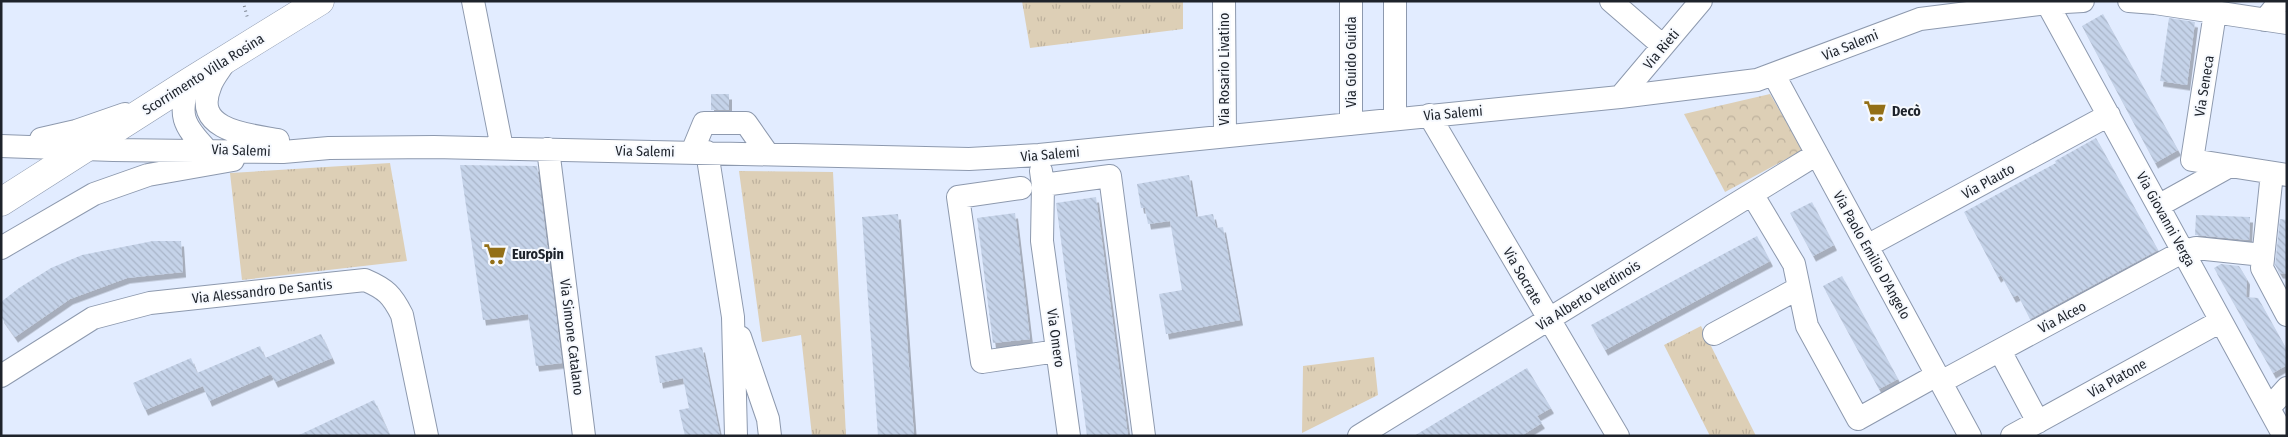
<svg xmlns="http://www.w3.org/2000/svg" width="2288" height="437" viewBox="0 0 2288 437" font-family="'Fira Sans Condensed',sans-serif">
  <defs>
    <pattern id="grass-tufts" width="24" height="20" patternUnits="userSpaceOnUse" patternTransform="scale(1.25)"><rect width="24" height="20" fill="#ddcfb6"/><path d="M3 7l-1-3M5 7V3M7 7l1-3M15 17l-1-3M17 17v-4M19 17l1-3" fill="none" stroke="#bdb19d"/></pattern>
    <pattern id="forest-crowns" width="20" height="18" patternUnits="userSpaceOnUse" patternTransform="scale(1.25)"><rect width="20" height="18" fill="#ddcfb6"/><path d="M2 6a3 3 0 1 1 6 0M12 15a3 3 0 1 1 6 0" fill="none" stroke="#bdb19d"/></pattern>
    <pattern id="building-back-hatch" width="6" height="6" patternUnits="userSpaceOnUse" patternTransform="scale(1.25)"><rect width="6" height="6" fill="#c5d3e9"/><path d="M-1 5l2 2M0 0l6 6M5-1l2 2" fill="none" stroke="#a9b5c8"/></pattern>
    <filter id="shadow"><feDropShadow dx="3" dy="5.5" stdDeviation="0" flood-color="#0004"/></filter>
  </defs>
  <rect width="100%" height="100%" fill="#e2ecff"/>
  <path fill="url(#grass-tufts)" d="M 1022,1 L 1183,1 L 1183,29 L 1030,48 Z
    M 390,163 L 407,261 L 242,280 L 230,173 Z
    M 739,171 L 833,172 L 846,436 L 812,436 L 801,335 L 762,342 Z
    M 1701,326 L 1756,436 L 1710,436 L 1664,345 Z
    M 1374,357 L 1378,395 L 1302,433 L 1303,366 Z"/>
  <path fill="url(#forest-crowns)" d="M 1770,94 L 1803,150 L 1725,192 L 1684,114 Z"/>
  <path fill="url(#building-back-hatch)" filter="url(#shadow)" d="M 2103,14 L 2178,150 L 2155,163 L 2082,26 Z
    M 2169,18 L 2195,22 L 2187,85 L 2160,81 Z
    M 711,94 L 729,94 L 729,110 L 711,110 Z
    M 2096,138 L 2158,250 L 2030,319 L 2018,295 L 2013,297 L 2001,275 L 1998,277 L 1964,212 L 2056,163 L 2055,161 Z
    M 460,165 L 537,166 L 562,363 L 536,366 L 528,314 L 483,320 Z
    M 1189,175 L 1196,217 L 1213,214 L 1216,228 L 1223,227 L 1240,320 L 1166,334 L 1159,294 L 1182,290 L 1170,221 L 1148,224 L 1145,208 L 1141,208 L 1137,184 Z
    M 1096,197 L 1128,436 L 1087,436 L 1056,203 Z
    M 1812,202 L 1834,245 L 1813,256 L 1790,213 Z
    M 1015,213 L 1030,339 L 993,343 L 977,218 Z
    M 898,214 L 914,436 L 878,436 L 862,217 Z
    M 2196,215 L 2250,217 L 2249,240 L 2195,235 Z
    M 2280,219 L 2287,220 L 2287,274 L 2280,273 L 2275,265 Z
    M 1757,236 L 1770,261 L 1605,350 L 1591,325 Z
    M 153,241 L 181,241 L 183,272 L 127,278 L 70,299 L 15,337 L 1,317 L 1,302 L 19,288 L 51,268 L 82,255 Z
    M 2221,264 L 2239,266 L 2247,279 L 2246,297 L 2258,298 L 2287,350 L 2287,365 L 2273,373 L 2214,268 Z
    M 1842,276 L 1898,379 L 1879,389 L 1823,286 Z
    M 321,334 L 332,358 L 275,382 L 271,374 L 209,401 L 203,386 L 145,410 L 133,383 L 191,358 L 197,373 L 260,346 L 265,358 Z
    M 702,347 L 720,436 L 685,436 L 679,410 L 689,408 L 683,378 L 660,383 L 655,356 Z
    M 1527,368 L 1551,408 L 1537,416 L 1542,423 L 1521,436 L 1414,436 Z
    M 374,400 L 390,436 L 297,436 Z"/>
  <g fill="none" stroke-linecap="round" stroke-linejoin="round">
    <defs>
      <path id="minor" d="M 473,1 L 502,148
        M 1224,1 L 1225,136
        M 1395,1 L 1395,118
        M 1611,1 L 1663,46
        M 2129,1 L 2155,3 L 2287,23
        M 2047,3 L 2284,436
        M 2215,13 L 2192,160 L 2230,166
        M 2265,20 L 2280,1
        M 226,60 C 221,69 213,77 210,87 C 192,131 250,135 278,140
        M 1774,75 L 1970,436
        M 189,82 C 178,115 183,125 206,149
        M 1620,97 L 1701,1
        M 1429,115 L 1618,436
        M 1351,124 L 1351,1
        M 41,139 L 76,131 L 125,114
        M 1,146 L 113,150 L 283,152 L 329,148 L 434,147 L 969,159 L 1039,155 L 1620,97 L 1757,80 L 1920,19 L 2047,3 L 2083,1
        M 548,149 L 584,436
        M 692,152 L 704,123 L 746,123 L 767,153
        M 707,152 L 733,317 L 736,436
        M 1041,171 L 1043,185 L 1042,241 L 1069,436
        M 2272,173 L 2262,268 L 2287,315
        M 1043,185 L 1110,176 L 1144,436
        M 1021,188 L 958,197 L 982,362 L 1057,351
        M 1752,194 L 1794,264 L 1807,326 L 1858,419 L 1937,375
        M 2158,206 L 2230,166 L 2287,175
        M 1867,246 L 2109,115
        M 1,248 L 94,194 L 148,175 L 233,160
        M 1714,334 L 1799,288
        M 740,337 L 768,419 L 770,436
        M 2000,351 L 2038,422
        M 1,376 L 93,318 L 150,303 L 365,280 C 386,289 392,295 402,315 L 427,436
        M 1941,382 L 2184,251 L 2196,248 L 2263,255
        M 2269,408 L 2287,388
        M 1359,436 L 1817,154
        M 2012,436 L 2221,321"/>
      <path id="major" d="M 1,202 L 189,82 L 320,1"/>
    </defs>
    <use href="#minor" stroke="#8d99ae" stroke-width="24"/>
    <use href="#major" stroke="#8d99ae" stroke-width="29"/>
    <path stroke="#7c8491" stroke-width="3" stroke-dasharray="1 4" stroke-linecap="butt" d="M 243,1 L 248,20"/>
    <use href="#minor" stroke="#fff" stroke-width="22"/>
    <use href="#major" stroke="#fff" stroke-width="28"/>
  </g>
  <defs>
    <symbol id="supermarket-bare" viewBox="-9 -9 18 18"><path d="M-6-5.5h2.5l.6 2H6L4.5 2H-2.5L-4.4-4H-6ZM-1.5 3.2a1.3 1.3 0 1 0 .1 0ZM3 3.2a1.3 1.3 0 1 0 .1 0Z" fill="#936f17" stroke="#f6f9fe" stroke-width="2.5" paint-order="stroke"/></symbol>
  </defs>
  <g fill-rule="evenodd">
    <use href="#supermarket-bare" x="1859" y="95" width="32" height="32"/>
    <use href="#supermarket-bare" x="479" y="238" width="32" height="32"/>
  </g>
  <g text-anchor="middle" stroke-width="4" stroke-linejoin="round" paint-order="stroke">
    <g font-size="14" fill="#1e232b" stroke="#f6f9fe">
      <text transform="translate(1850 45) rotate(-22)" y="5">Via Salemi</text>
      <text transform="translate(1661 49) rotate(-50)" y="5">Via Rieti</text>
      <text transform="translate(1351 62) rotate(-90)" y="5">Via Guido Guida</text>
      <text transform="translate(1224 69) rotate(-90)" y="5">Via Rosario Livatino</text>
      <text transform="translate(203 74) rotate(-32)" y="5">Scorrimento Villa Rosina</text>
      <text transform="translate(2204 86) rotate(-81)" y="5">Via Seneca</text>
      <text transform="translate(1453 113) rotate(-5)" y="5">Via Salemi</text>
      <text transform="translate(241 150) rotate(2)" y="5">Via Salemi</text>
      <text transform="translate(645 151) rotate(1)" y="5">Via Salemi</text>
      <text transform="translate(1050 154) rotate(-5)" y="5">Via Salemi</text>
      <text transform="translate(1988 181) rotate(-29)" y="5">Via Plauto</text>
      <text transform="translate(2166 219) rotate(61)" y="5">Via Giovanni Verga</text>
      <text transform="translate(1872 255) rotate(61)" y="5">Via Paolo Emilio D'Angelo</text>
      <text transform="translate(1523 276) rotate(60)" y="5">Via Socrate</text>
      <text transform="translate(262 291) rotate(-6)" y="5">Via Alessandro De Santis</text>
      <text transform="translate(1588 295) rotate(-32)" y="5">Via Alberto Verdinois</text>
      <text transform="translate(2062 317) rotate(-28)" y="5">Via Alceo</text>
      <text transform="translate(572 337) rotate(83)" y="5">Via Simone Catalano</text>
      <text transform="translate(1056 338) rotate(82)" y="5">Via Omero</text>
      <text transform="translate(2117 378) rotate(-29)" y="5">Via Platone</text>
    </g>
    <g font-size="14" font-weight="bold" fill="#1e232b" stroke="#f6f9fe" text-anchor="start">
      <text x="1892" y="116">Decò</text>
      <text x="512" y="259">EuroSpin</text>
    </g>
  </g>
  <rect width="2288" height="437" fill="none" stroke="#1e232b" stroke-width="5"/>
</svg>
